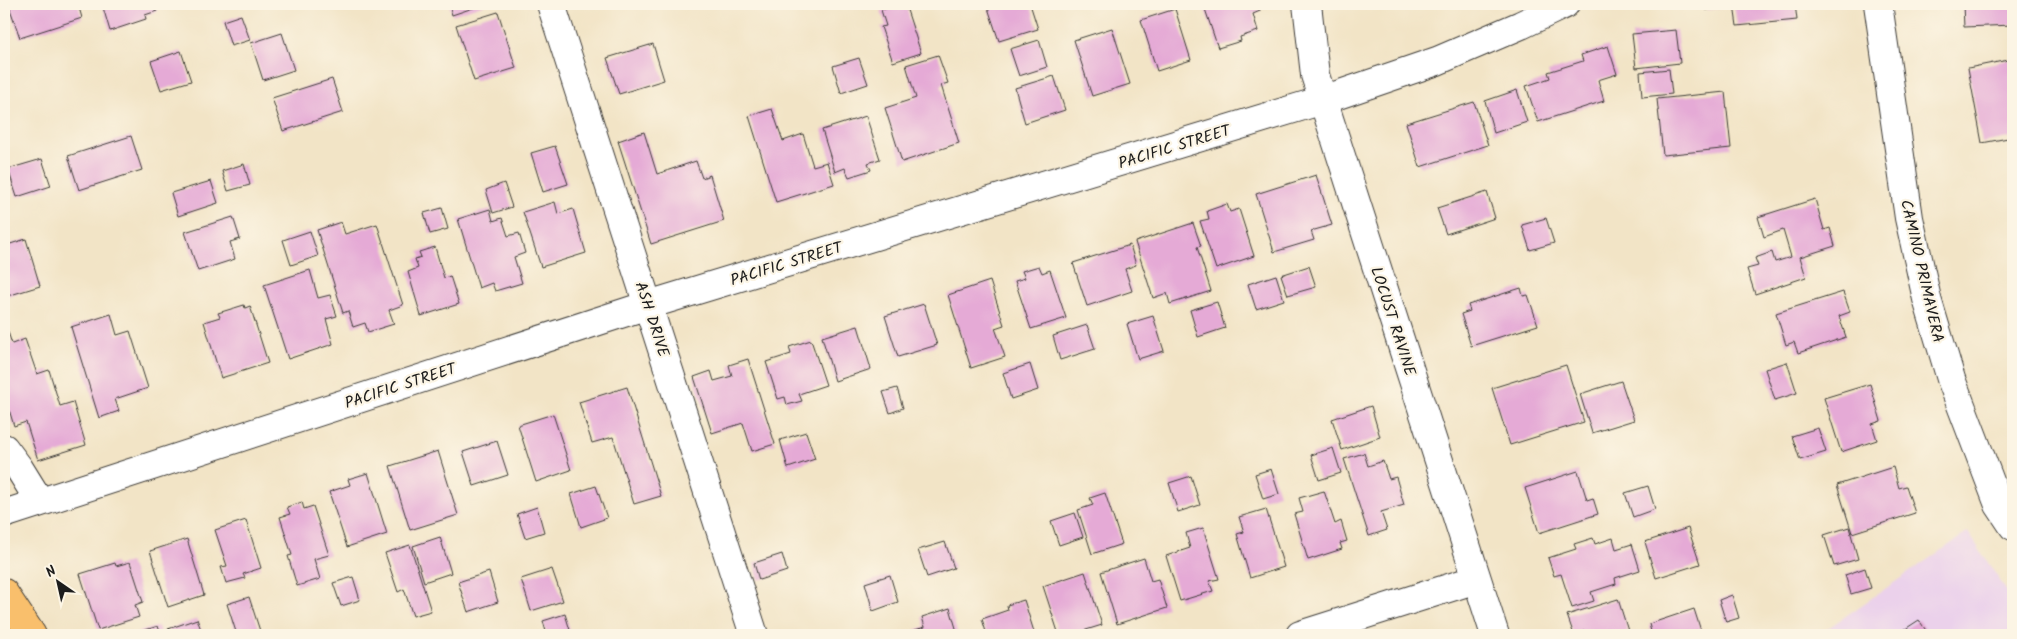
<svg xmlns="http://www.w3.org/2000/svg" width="2017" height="639" viewBox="0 0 2017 639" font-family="Kalam,sans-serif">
  <rect width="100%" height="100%" fill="#fcf5e5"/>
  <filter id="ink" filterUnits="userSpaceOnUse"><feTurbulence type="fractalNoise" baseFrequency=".02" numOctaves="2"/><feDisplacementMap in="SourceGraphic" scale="10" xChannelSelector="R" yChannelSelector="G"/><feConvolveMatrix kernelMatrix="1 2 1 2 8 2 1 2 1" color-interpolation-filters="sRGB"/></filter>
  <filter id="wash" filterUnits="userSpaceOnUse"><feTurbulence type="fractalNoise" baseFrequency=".0096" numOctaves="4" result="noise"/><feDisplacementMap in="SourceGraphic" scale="20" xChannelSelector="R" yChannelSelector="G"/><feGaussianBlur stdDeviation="1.12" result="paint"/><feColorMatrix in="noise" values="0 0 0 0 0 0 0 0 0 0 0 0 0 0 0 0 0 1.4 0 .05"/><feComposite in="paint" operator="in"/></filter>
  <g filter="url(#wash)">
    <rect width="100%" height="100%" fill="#f2e4c6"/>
    <path fill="#ebd1eb" d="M 1968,532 L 2013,601 L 2013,635 L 1818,635 Z"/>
    <g id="blocks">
      <path fill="#e5aad6" d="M 14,4 L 78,4 L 82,18 L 20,38 L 9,6 Z
        M 102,4 L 155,4 L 157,11 L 145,15 L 146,19 L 110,31 Z
        M 449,4 L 485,4 L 452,15 Z
        M 902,4 L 905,4 L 921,53 L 893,62 L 881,27 L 886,26 L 881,10 Z
        M 1001,4 L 1030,4 L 1038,29 L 999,41 L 988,8 Z
        M 1213,4 L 1258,4 L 1260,11 L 1253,14 L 1258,31 L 1240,37 L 1241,41 L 1218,48 L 1204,6 Z
        M 1705,4 L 1730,4 L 1730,7 L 1706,10 Z
        M 1752,4 L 1795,4 L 1797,20 L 1737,26 L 1734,5 Z
        M 1963,4 L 2013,4 L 2013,25 L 1964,27 Z
        M 1175,9 L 1191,60 L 1157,71 L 1141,20 Z
        M 498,12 L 516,68 L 474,81 L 456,25 Z
        M 241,15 L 250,40 L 231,46 L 223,21 Z
        M 1112,28 L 1130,84 L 1092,96 L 1074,40 Z
        M 1676,30 L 1680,63 L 1636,68 L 1632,34 Z
        M 282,33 L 294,70 L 263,80 L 251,43 Z
        M 1039,40 L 1047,67 L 1019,76 L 1010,49 Z
        M 653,44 L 664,80 L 619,94 L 607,58 Z
        M 1608,46 L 1617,74 L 1598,80 L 1604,101 L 1538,122 L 1526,86 L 1550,78 L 1548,72 L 1583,61 L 1581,55 Z
        M 181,51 L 191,81 L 161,90 L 151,61 Z
        M 938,55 L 948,83 L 941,85 L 959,143 L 902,162 L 885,108 L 916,98 L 906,65 Z
        M 859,58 L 868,84 L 841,93 L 833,66 Z
        M 2013,59 L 2013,137 L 1982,143 L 1968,68 Z
        M 1669,69 L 1672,94 L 1642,97 L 1640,72 Z
        M 1054,76 L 1065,110 L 1025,123 L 1015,88 Z
        M 332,79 L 343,112 L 283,131 L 272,98 Z
        M 1517,90 L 1527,122 L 1494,133 L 1485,101 Z
        M 1725,92 L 1731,148 L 1663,155 L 1657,99 Z
        M 1474,102 L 1488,145 L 1420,167 L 1406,123 Z
        M 772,109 L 783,141 L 803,134 L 813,166 L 827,162 L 834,184 L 776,202 L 749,116 Z
        M 866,116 L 880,159 L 868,163 L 871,170 L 849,177 L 845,168 L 835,172 L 822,130 Z
        M 644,132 L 657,174 L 696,161 L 702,178 L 710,175 L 724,221 L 651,244 L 618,141 Z
        M 131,136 L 142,170 L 79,190 L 68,156 Z
        M 555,146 L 568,184 L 543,192 L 531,153 Z
        M 42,159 L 51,186 L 17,197 L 8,169 Z
        M 244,164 L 250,185 L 228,191 L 222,171 Z
        M 1316,175 L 1332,225 L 1311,231 L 1314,240 L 1274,252 L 1256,194 Z
        M 211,181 L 218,203 L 178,216 L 171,193 Z
        M 504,183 L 512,207 L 493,213 L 486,190 Z
        M 1487,192 L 1495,218 L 1446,234 L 1437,208 Z
        M 1815,199 L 1824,230 L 1830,228 L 1835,246 L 1800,257 L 1806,277 L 1755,294 L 1747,269 L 1758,266 L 1755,258 L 1772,252 L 1775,262 L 1791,257 L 1783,230 L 1764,237 L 1758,217 Z
        M 555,202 L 558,214 L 573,209 L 586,253 L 541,267 L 523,212 Z
        M 1227,204 L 1230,212 L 1239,209 L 1254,256 L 1216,269 L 1200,221 L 1209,219 L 1207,211 Z
        M 442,208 L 448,229 L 430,234 L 424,213 Z
        M 490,209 L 493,221 L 502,218 L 508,236 L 519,233 L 525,253 L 514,257 L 522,283 L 495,291 L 492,283 L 479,288 L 458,219 Z
        M 233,217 L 240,239 L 230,242 L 235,259 L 198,271 L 185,232 Z
        M 1546,218 L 1554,243 L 1530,250 L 1522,225 Z
        M 341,222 L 345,234 L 377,224 L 403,305 L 389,310 L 394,324 L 368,332 L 365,323 L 353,327 L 348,311 L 343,313 L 317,230 Z
        M 1193,223 L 1201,246 L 1197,247 L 1211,291 L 1170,304 L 1167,293 L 1153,298 L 1135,242 Z
        M 310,231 L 318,256 L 291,265 L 283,240 Z
        M 26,239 L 40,286 L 4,297 L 4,246 Z
        M 1130,245 L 1136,265 L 1125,269 L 1132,291 L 1087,306 L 1073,263 Z
        M 435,247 L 444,278 L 450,276 L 459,304 L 421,316 L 408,272 L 418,268 L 415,259 L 421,257 L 419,252 Z
        M 1039,266 L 1042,273 L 1050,270 L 1066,318 L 1031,329 L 1015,281 L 1025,278 L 1022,271 Z
        M 1309,266 L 1316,287 L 1288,295 L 1281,275 Z
        M 310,270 L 318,298 L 330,295 L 337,316 L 326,319 L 333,344 L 288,359 L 264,285 Z
        M 1276,275 L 1284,300 L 1256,309 L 1248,284 Z
        M 990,281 L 1004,325 L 995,328 L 1005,357 L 971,368 L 948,295 Z
        M 1521,288 L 1523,296 L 1528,295 L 1538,325 L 1471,346 L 1461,314 L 1470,311 L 1468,305 Z
        M 1843,292 L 1850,312 L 1839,316 L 1846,337 L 1798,353 L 1794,342 L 1786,345 L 1776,313 Z
        M 1217,302 L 1225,328 L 1198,337 L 1190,310 Z
        M 924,304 L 937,345 L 898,357 L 885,316 Z
        M 244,305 L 245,308 L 250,306 L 268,363 L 221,378 L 204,322 L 220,317 L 218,313 Z
        M 111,314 L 117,335 L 130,331 L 148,388 L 115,399 L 119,411 L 99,418 L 71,327 Z
        M 1153,316 L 1164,351 L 1138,359 L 1127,324 Z
        M 4,320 L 12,344 L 25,339 L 37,374 L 49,370 L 60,406 L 73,402 L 86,445 L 38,460 L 26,422 L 14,426 L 4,393 Z
        M 1087,325 L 1095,349 L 1060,360 L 1053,336 Z
        M 858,326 L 871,369 L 835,381 L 822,337 Z
        M 811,340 L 826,385 L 799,394 L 802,401 L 787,405 L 785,397 L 778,399 L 766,362 L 791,354 L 789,347 Z
        M 748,359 L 775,444 L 752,451 L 743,423 L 712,433 L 694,377 L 711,371 L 714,381 L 732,376 L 729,365 Z
        M 1787,362 L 1797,393 L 1775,400 L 1765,369 Z
        M 1030,364 L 1038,390 L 1011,399 L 1003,373 Z
        M 1566,365 L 1584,422 L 1510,445 L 1492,388 Z
        M 1621,381 L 1634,420 L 1592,433 L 1580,394 Z
        M 1870,384 L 1881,421 L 1872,424 L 1877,440 L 1841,452 L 1824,398 Z
        M 627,387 L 661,496 L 634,504 L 613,437 L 592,443 L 579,402 Z
        M 897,388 L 903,408 L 890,413 L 883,392 Z
        M 1371,406 L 1380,437 L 1342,450 L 1332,419 Z
        M 553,414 L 571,470 L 536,482 L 518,425 Z
        M 1818,428 L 1826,452 L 1800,460 L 1792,436 Z
        M 806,432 L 815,459 L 788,468 L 780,440 Z
        M 497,441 L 508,475 L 474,486 L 463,452 Z
        M 1333,448 L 1341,473 L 1319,480 L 1311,455 Z
        M 438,451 L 458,515 L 410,530 L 390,466 Z
        M 1364,453 L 1368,466 L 1383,461 L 1389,479 L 1396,477 L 1404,505 L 1381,512 L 1387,530 L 1369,536 L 1344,459 Z
        M 1893,467 L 1899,488 L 1906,486 L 1915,513 L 1852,533 L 1837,485 Z
        M 1271,469 L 1279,494 L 1263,499 L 1255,474 Z
        M 1578,471 L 1587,500 L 1593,498 L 1598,514 L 1539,533 L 1525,488 Z
        M 368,473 L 387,534 L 347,547 L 329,492 L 350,485 L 348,479 Z
        M 1191,476 L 1200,505 L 1178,512 L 1169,483 Z
        M 596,486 L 607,518 L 581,527 L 571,494 Z
        M 1648,486 L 1655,509 L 1633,517 L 1625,493 Z
        M 1324,491 L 1335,524 L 1341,521 L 1347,541 L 1340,543 L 1342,549 L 1308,560 L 1294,514 L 1303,512 L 1299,498 Z
        M 1105,493 L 1122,544 L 1092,554 L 1078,510 L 1093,505 L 1090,498 Z
        M 302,502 L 304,509 L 313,506 L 329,555 L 314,559 L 320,579 L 297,586 L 288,556 L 292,555 L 280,517 L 290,514 L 287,507 Z
        M 537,507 L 544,532 L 525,538 L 517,514 Z
        M 1266,509 L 1284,567 L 1250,578 L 1237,534 L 1244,532 L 1239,517 Z
        M 1075,513 L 1083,537 L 1059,545 L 1051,521 Z
        M 246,520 L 261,568 L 243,574 L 245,578 L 226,583 L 221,567 L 227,566 L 215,530 Z
        M 1849,527 L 1858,559 L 1834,566 L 1824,535 Z
        M 1203,528 L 1219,579 L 1209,581 L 1213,591 L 1180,601 L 1166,556 L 1190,548 L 1186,533 Z
        M 1688,528 L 1700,564 L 1656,578 L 1645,542 Z
        M 440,537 L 451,573 L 424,582 L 413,546 Z
        M 1593,538 L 1595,544 L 1613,538 L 1616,549 L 1632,544 L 1640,570 L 1615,578 L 1616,584 L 1591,592 L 1594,601 L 1572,608 L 1561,574 L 1554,576 L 1548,558 L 1576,549 L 1574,544 Z
        M 187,539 L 204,595 L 168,607 L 150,551 Z
        M 945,542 L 954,568 L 927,577 L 918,550 Z
        M 410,545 L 431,611 L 413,616 L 404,589 L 398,592 L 385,553 Z
        M 782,554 L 787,571 L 759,580 L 754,563 Z
        M 1144,558 L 1151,581 L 1158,579 L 1167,608 L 1117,624 L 1101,572 Z
        M 130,562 L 143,602 L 135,605 L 139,617 L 98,630 L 80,574 L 115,563 L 116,566 Z
        M 1865,568 L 1871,588 L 1851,594 L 1845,575 Z
        M 552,569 L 563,601 L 531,611 L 521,579 Z
        M 489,572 L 498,602 L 468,612 L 458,582 Z
        M 1085,572 L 1102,625 L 1070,635 L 1059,635 L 1043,586 Z
        M 890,575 L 898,602 L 873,611 L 865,583 Z
        M 353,577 L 360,600 L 341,606 L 333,583 Z
        M 1732,595 L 1739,618 L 1726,622 L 1719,600 Z
        M 249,597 L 260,631 L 246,635 L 237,635 L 227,604 Z
        M 1618,599 L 1628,631 L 1614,635 L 1586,635 L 1584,631 L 1574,635 L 1567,615 Z
        M 1024,600 L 1035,635 L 987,635 L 982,619 L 1008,610 L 1007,605 Z
        M 950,608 L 958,635 L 917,635 L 915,630 L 925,627 L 922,617 Z
        M 1694,609 L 1702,634 L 1652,635 L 1649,624 Z
        M 565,614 L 570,630 L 547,635 L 543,621 Z
        M 197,619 L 203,635 L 170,635 L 168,629 Z
        M 1919,620 L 1929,635 L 1896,635 Z
        M 158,626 L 161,635 L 137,635 L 136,633 Z"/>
    </g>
  </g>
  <g filter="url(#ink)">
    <use href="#blocks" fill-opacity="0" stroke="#3c3a36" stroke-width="1"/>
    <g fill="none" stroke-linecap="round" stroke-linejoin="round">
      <defs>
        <path id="minor" d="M 551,4 L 754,635
          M 1307,4 L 1315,75 L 1495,635
          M 1878,4 L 1909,218 L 1927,299 L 1951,379 L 1999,505 L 2013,526
          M 4,448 L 19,468 L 40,502
          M 4,514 L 648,305 L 1323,100 L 1437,61 L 1521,25 L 1565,4
          M 1300,635 L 1477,579"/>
        <path id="major" d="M 4,593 L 32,635"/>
      </defs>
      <use href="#minor" stroke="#3c3a36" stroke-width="30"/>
      <use href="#major" stroke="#3c3a36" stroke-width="30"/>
      <use href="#minor" stroke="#fff" stroke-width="28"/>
      <use href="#major" stroke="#f9bf6c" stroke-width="28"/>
    </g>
  </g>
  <g text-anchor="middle" stroke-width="4.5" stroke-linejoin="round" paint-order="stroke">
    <g font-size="16" fill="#1c1c1c" stroke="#fcf5e5">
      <text transform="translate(1174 146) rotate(-17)" y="6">PACIFIC STREET</text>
      <text transform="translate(786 263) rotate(-17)" y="6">PACIFIC STREET</text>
      <text transform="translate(1923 271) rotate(77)" y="6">CAMINO PRIMAVERA</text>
      <text transform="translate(653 319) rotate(72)" y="6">ASH DRIVE</text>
      <text transform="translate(1394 321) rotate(72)" y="6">LOCUST RAVINE</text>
      <text transform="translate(400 385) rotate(-18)" y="6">PACIFIC STREET</text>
    </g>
  </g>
  <rect width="2017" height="639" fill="none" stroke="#fcf5e5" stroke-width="20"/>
  <g transform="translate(58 582) rotate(326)" stroke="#fcf5e5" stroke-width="4" paint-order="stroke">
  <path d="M0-4L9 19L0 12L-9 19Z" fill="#1c1c1c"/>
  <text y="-8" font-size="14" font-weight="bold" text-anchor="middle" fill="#1c1c1c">N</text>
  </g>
</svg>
